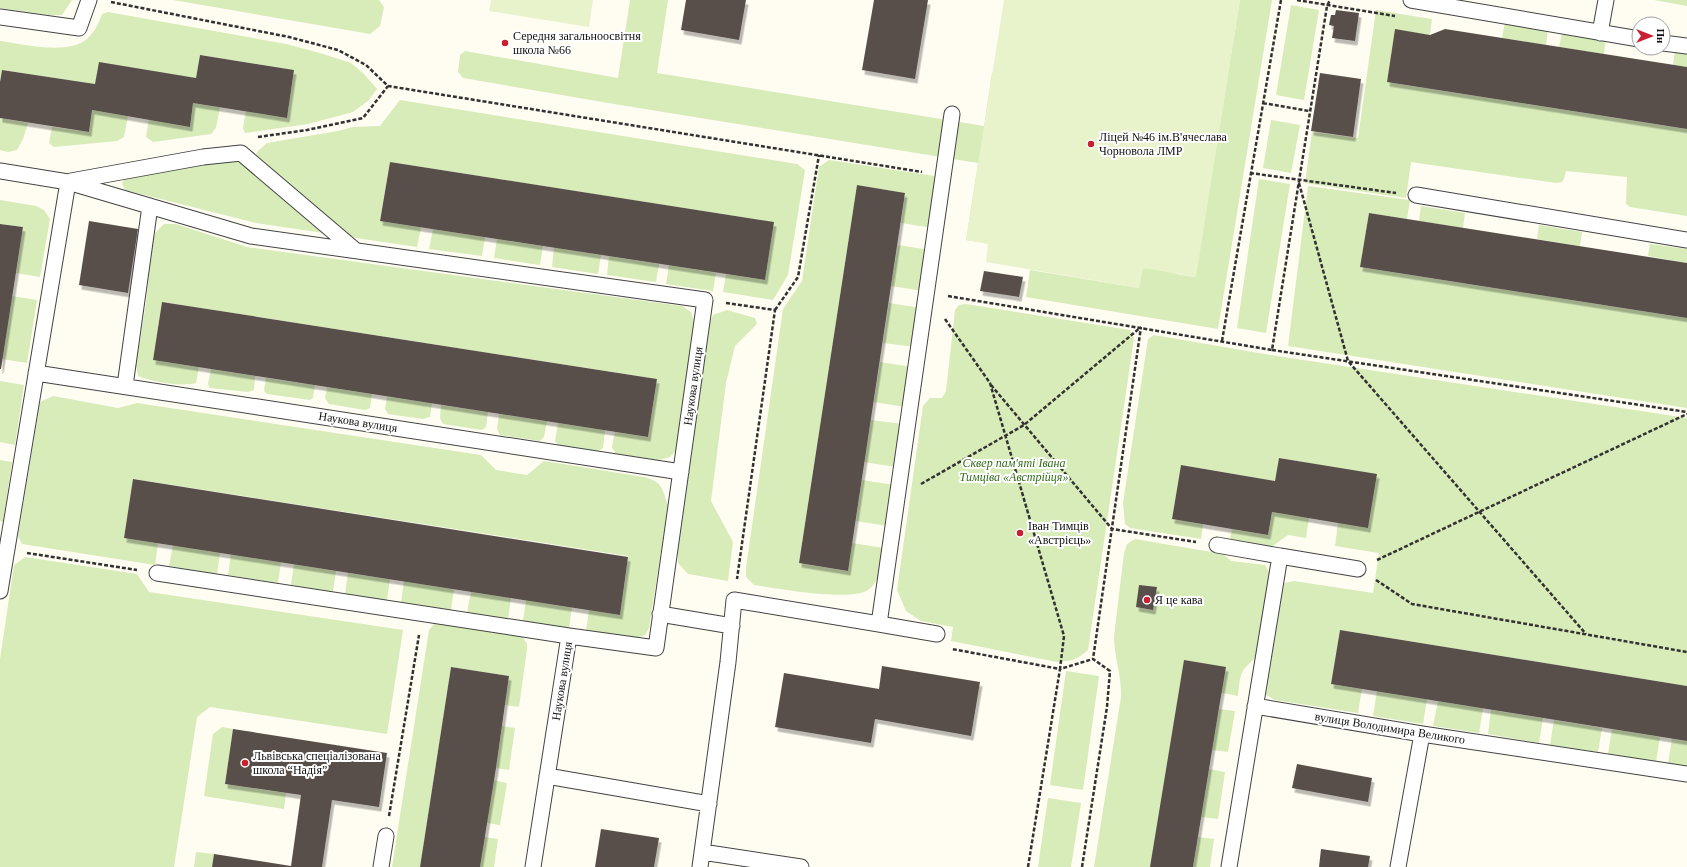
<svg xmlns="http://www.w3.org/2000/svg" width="1687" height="867" viewBox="0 0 1687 867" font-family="Georgia,serif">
  <defs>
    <filter id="shadow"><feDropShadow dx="2.5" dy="4.5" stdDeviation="0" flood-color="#0004"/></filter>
  </defs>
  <rect width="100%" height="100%" fill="#fffcf2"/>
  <path fill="#d7ecb9" d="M 0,0 L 72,0 L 62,15 L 49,15 L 0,8 Z
    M 173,0 L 379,0 L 384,7 L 380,26 L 370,34 Z
    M 630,0 L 668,0 L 657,73 L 984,126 L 992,73 L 1176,274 L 1195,277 L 1240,0 L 1272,0 L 1218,329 L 1026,297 L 1030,270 L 1139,288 L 1142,268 L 1162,271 L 966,240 L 978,163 L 614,104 L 463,78 L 458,72 L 460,55 L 465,51 L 618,78 Z
    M 1654,0 L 1687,0 L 1687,6 Z
    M 1291,5 L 1319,10 L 1304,100 L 1276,95 Z
    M 1376,10 L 1432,19 L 1430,35 L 1395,30 L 1387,82 L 1687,129 L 1687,216 L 1630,207 L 1626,204 L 1627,177 L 1566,171 L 1564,179 L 1562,182 L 1556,183 L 1411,162 L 1406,198 L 1305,183 L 1312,132 L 1358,138 Z
    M 108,12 L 286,44 L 320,53 L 351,63 L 363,73 L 377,89 L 368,101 L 353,112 L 308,124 L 245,133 L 243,128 L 246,111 L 287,117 L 294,70 L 200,55 L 196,78 L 95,84 L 2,70 L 0,82 L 0,41 C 23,44 70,56 88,38 C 95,31 99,23 102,14 Z
    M 1505,22 L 1548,29 L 1546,45 L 1502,38 Z
    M 1562,32 L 1606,39 L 1604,54 L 1559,47 Z
    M 1675,50 L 1687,52 L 1687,67 L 1673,65 Z
    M 400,100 L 797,164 L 805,170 L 788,275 L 773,300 L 723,292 L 726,274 L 765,280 L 774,222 L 390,162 L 380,220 L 421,227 L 417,247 L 256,223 L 125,190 L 122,184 L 125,175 L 253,159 L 258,151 L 267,143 L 338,131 L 353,127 L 380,126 Z
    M 193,103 L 220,107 L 216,128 L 211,134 L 153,142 L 146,137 L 149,119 L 190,126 Z
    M 92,110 L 128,116 L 124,137 L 117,141 L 54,147 L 49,143 L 52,127 L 89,132 Z
    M 0,118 L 28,123 L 23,139 L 17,150 L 8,152 L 0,150 Z
    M 1271,120 L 1300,125 L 1291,173 L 1263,168 Z
    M 829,160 L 941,177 L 933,228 L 901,223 L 905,193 L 857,185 L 799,563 L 847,571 L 852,543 L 884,548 C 882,561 880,582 868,590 C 850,602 776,588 754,585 L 746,577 L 746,568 L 783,309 L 802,281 L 819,167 Z
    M 1259,179 L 1290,184 L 1266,333 L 1237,328 Z
    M 1308,186 L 1410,200 L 1407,219 L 1369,213 L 1360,267 L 1687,318 L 1687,408 L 1288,346 Z
    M 0,200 L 36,206 L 44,210 L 50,219 L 40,277 L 16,273 L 23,227 L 0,224 Z
    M 1421,206 L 1465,213 L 1463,228 L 1419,221 Z
    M 164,224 L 176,224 L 247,247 L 682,306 L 691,312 L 694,322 L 678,448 L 670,457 L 659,460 L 616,454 L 612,447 L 615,432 L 648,437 L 657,379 L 162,302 L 153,360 L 199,367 L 196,383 C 181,387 153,382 138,376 L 136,365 L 146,303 L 151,251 L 155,233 Z
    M 1539,225 L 1582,232 L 1580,246 L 1537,239 Z
    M 433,229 L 485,237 L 482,256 L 429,249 Z
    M 497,239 L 543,246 L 540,265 L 494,258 Z
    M 1650,244 L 1687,249 L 1687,263 L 1648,256 Z
    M 898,245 L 930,250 L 923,291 L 891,286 Z
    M 554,247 L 601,255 L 598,274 L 552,267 Z
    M 609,256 L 659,264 L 656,282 L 607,275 Z
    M 669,265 L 716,273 L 713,291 L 666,284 Z
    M 12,296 L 37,300 L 27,363 L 2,359 Z
    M 889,303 L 921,308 L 915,347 L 883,343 Z
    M 966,304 L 1130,330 L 1134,338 L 1088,650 C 1077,660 1071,661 1057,662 L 951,641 L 953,627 L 921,621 L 906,611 L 897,590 L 923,406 L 930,398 L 942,398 L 946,391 L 955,310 L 959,305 Z
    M 727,310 L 755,318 L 757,324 L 735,346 L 726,383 L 711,501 L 733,542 L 728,581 L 688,574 L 678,563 L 678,541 L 707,329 L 713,315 Z
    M 1154,335 L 1277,356 L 1687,418 L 1687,686 L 1340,630 L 1331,684 L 1362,689 L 1358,713 L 1275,700 L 1266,695 L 1264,686 L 1281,584 L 1294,581 L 1373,593 L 1379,553 L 1335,546 L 1338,523 L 1376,475 L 1280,458 L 1275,481 L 1181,465 L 1172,519 L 1203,524 L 1201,539 L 1130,528 L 1125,524 L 1123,503 L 1148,339 Z
    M 880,362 L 912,367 L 905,407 L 874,402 Z
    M 211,369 L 255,376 L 254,390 L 248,392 L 210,388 L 208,384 Z
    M 266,378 L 315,385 L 313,398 L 310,400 L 267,394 L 264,391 Z
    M 0,381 L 24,385 L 15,445 L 0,442 Z
    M 327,387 L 372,394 L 370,408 L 365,410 L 329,404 L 325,398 Z
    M 53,396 L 118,408 L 137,403 L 481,455 L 496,470 L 527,475 L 544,461 L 644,477 C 663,482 662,488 668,506 L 649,628 C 648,630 647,632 646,634 C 636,643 599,633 586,631 L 589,610 L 620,615 L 628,556 L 134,479 L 124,537 L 158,543 L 155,565 L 22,544 L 18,536 L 40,402 Z
    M 387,397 L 432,403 L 430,417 L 423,419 L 388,414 L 385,409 Z
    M 441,405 L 488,412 L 486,427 L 482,430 L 443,424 L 440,418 Z
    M 499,414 L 547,421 L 544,437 L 540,441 L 500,435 L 497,429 Z
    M 871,420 L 903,424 L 896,467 L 864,462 Z
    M 558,423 L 605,430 L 603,448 L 598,451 L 558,445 L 555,441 Z
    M 0,460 L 12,462 L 3,522 L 0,521 Z
    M 862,480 L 894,485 L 887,526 L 856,521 Z
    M 1272,512 L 1309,518 L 1306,538 L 1288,535 L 1266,551 L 1229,544 L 1232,529 L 1268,535 Z
    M 1135,539 L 1223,554 L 1231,561 L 1265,565 L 1270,574 L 1259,654 C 1254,659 1249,663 1245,668 C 1239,675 1239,687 1238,696 L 1222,693 L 1150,867 L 1094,867 L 1121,697 C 1122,676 1114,657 1114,636 L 1124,553 L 1127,544 Z
    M 173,545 L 220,553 L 217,574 L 169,566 Z
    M 231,554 L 281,562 L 278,583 L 228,575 Z
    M 25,557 L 137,574 L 149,592 L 403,630 L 387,734 L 210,707 L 197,717 L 174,867 L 0,867 L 0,659 L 14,565 Z
    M 294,564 L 336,571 L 333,592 L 291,585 Z
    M 348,573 L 390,579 L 387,600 L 345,594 Z
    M 404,581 L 454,589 L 451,610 L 401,602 Z
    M 471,592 L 511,598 L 508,619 L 467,613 Z
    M 526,600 L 572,607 L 569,628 L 523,621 Z
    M 440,623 L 522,636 L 527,644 L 527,649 L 519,707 L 505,705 L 509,676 L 451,667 L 420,867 L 392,867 L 429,630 L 434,624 Z
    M 1066,671 L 1099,676 L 1083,790 L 1050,785 Z
    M 1377,691 L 1427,699 L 1423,724 L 1373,716 Z
    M 1438,701 L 1483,708 L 1479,733 L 1433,726 Z
    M 1219,709 L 1235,711 L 1228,752 L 1212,750 Z
    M 1491,710 L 1543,718 L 1539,743 L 1488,734 Z
    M 1554,720 L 1602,728 L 1598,752 L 1550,745 Z
    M 502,726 L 515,728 L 509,770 L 496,768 Z
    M 222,727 L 233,729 L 225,784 L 286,793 L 284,809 L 204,796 L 213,734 Z
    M 1612,729 L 1660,737 L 1656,762 L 1608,754 Z
    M 1672,739 L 1687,741 L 1687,767 L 1668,763 Z
    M 1209,769 L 1225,772 L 1218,819 L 1201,817 Z
    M 493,780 L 507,783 L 500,825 L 487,823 Z
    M 1048,798 L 1081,803 L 1071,867 L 1038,867 Z
    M 484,837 L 498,839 L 494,867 L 480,867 Z
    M 1198,837 L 1214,839 L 1210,867 L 1193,867 Z
    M 196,852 L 214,854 L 212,867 L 194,867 Z"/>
  <path fill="#e8f3cb" d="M 491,0 L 593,0 L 589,27 L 489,11 Z
    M 1004,0 L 1240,0 L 1196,277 L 1143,268 L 1139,288 L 986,262 L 988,244 L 966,240 Z"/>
  <path fill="#59504b" filter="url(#shadow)" d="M 686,0 L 746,0 L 739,40 L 681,30 Z
    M 874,0 L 928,0 L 915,79 L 862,70 Z
    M 1336,10 L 1359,13 L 1355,41 L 1332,38 L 1334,26 L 1329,25 L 1331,15 L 1335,15 Z
    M 1395,29 L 1430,35 L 1445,29 L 1687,67 L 1687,129 L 1387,82 Z
    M 200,55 L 294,70 L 287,118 L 193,103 L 190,127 L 92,110 L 89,132 L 0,118 L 0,82 L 2,70 L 95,84 L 99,62 L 196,78 Z
    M 1320,73 L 1361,79 L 1353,137 L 1311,131 Z
    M 390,162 L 774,222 L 765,280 L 380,221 Z
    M 857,185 L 905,193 L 848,571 L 799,563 Z
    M 1369,213 L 1687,263 L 1687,318 L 1360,267 Z
    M 89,221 L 138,229 L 128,293 L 79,285 Z
    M 0,224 L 23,227 L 1,369 L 0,369 Z
    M 984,271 L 1023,277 L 1019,297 L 980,291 Z
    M 162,302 L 657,379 L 648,437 L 153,360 Z
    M 1279,458 L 1377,474 L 1368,528 L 1272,512 L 1268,535 L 1172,519 L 1181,465 L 1275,481 Z
    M 133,479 L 628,557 L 620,615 L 124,538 Z
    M 1139,585 L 1157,587 L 1153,610 L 1136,607 Z
    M 1340,630 L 1687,686 L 1687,741 L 1331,684 Z
    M 1184,660 L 1226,667 L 1220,702 L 1193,867 L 1150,867 Z
    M 882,666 L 980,682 L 971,736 L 875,719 L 871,743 L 775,727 L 784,673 L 879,689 Z
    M 451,667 L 509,676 L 496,768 L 480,867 L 420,867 Z
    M 233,729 L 387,753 L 379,807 L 332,800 L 322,867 L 212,867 L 214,854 L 291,866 L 301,795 L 225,784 Z
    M 1297,764 L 1372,778 L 1368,802 L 1292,788 Z
    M 601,829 L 659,838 L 654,867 L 595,867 Z
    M 1321,849 L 1370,856 L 1368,867 L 1319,867 Z"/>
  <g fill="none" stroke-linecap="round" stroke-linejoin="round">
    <defs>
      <path id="lane" d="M 1411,0 L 1639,39
        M 0,17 L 79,28 L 89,0
        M 1600,33 L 1606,0
        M 1663,43 L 1687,46
        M 0,171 L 68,182 L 0,591
        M 71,181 L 203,157 L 241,153 L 355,250
        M 68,182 L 251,236 L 705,300 L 656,648 L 569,636 L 533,867
        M 1416,195 L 1687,240
        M 36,373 L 681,472
        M 125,386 L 150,206
        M 1217,545 L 1280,556
        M 157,573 L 569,636
        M 660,614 L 732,626
        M 879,624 L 937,634
        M 1255,706 L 1422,734 L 1687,774
        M 547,776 L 709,804
        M 702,852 L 801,867
        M 381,867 L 386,836
        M 700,867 L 728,662 L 734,600 L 879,624 L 952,114
        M 1229,867 L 1280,556 L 1358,569
        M 1398,867 L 1422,734"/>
    </defs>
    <use href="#lane" stroke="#434343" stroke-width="17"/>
    <path stroke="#323232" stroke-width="2.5" stroke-dasharray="4 2" stroke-linecap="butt" d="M 1297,0 L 1395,16
      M 111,2 L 289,37 L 338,50 L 366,65 L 388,86 L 922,172
      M 1263,103 L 1309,111
      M 258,137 L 307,130 L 363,118 L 388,86
      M 1250,173 L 1396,193
      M 1299,183 L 1348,361 L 1586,634
      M 948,296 L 1272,350 L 1327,6 L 1330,0
      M 726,303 L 775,310 L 737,579
      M 775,310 L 798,277 L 819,155
      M 945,319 L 990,383 L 1064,636 L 1060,669 L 952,649
      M 1222,341 L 1281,0
      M 1272,350 L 1687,412
      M 991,385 L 1112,529 L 1196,542
      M 921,484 L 1024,425 L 1141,327
      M 27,553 L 137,570
      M 1377,560 L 1687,414
      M 1376,580 L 1412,604 L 1687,652
      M 389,816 L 419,635
      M 1028,867 L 1060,669 L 1093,659
      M 1082,867 L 1107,707 L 1110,671 L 1093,659 L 1141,327"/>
    <use href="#lane" stroke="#fff" stroke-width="15"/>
  </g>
  <g fill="#c81f32" stroke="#fff" stroke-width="1.5">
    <circle cx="505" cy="43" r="4"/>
    <circle cx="1091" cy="144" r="4"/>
    <circle cx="1020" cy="533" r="4"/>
    <circle cx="1147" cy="600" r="4"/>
    <circle cx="245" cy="763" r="4"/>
  </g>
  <g text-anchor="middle" stroke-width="4" stroke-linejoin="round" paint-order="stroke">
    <g font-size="12" fill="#101010" stroke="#fff" text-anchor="start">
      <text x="513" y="40">Середня загальноосвітня<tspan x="513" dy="14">школа №66</tspan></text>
      <text x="1099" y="141">Ліцей №46 ім.В'ячеслава<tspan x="1099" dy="14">Чорновола ЛМР</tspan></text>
      <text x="1028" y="530">Іван Тимців<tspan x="1028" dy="14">«Австрієць»</tspan></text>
      <text x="1155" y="604">Я це кава</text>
      <text x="253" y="760">Львівська спеціалізована<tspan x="253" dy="14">школа “Надія”</tspan></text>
    </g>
    <g font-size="12" fill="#101010" stroke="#fff">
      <text transform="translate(693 386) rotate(-82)" y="4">Наукова вулиця</text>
      <text transform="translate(358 422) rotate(9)" y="4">Наукова вулиця</text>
      <text transform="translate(562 681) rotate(-81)" y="4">Наукова вулиця</text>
      <text transform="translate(1390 728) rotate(9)" y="4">вулиця Володимира Великого</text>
    </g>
    <g font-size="12" font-style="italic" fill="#316c1b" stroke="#fff">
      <text x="1014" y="467">Сквер пам'яті Івана<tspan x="1014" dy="14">Тимціва «Австрійця»</tspan></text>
    </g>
  </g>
  <g transform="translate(1651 36) rotate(90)"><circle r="19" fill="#ffffff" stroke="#9f9f9f"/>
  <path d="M0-3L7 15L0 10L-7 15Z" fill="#c81f32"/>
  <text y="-6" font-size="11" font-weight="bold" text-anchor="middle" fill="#101010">Пн</text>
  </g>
</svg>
